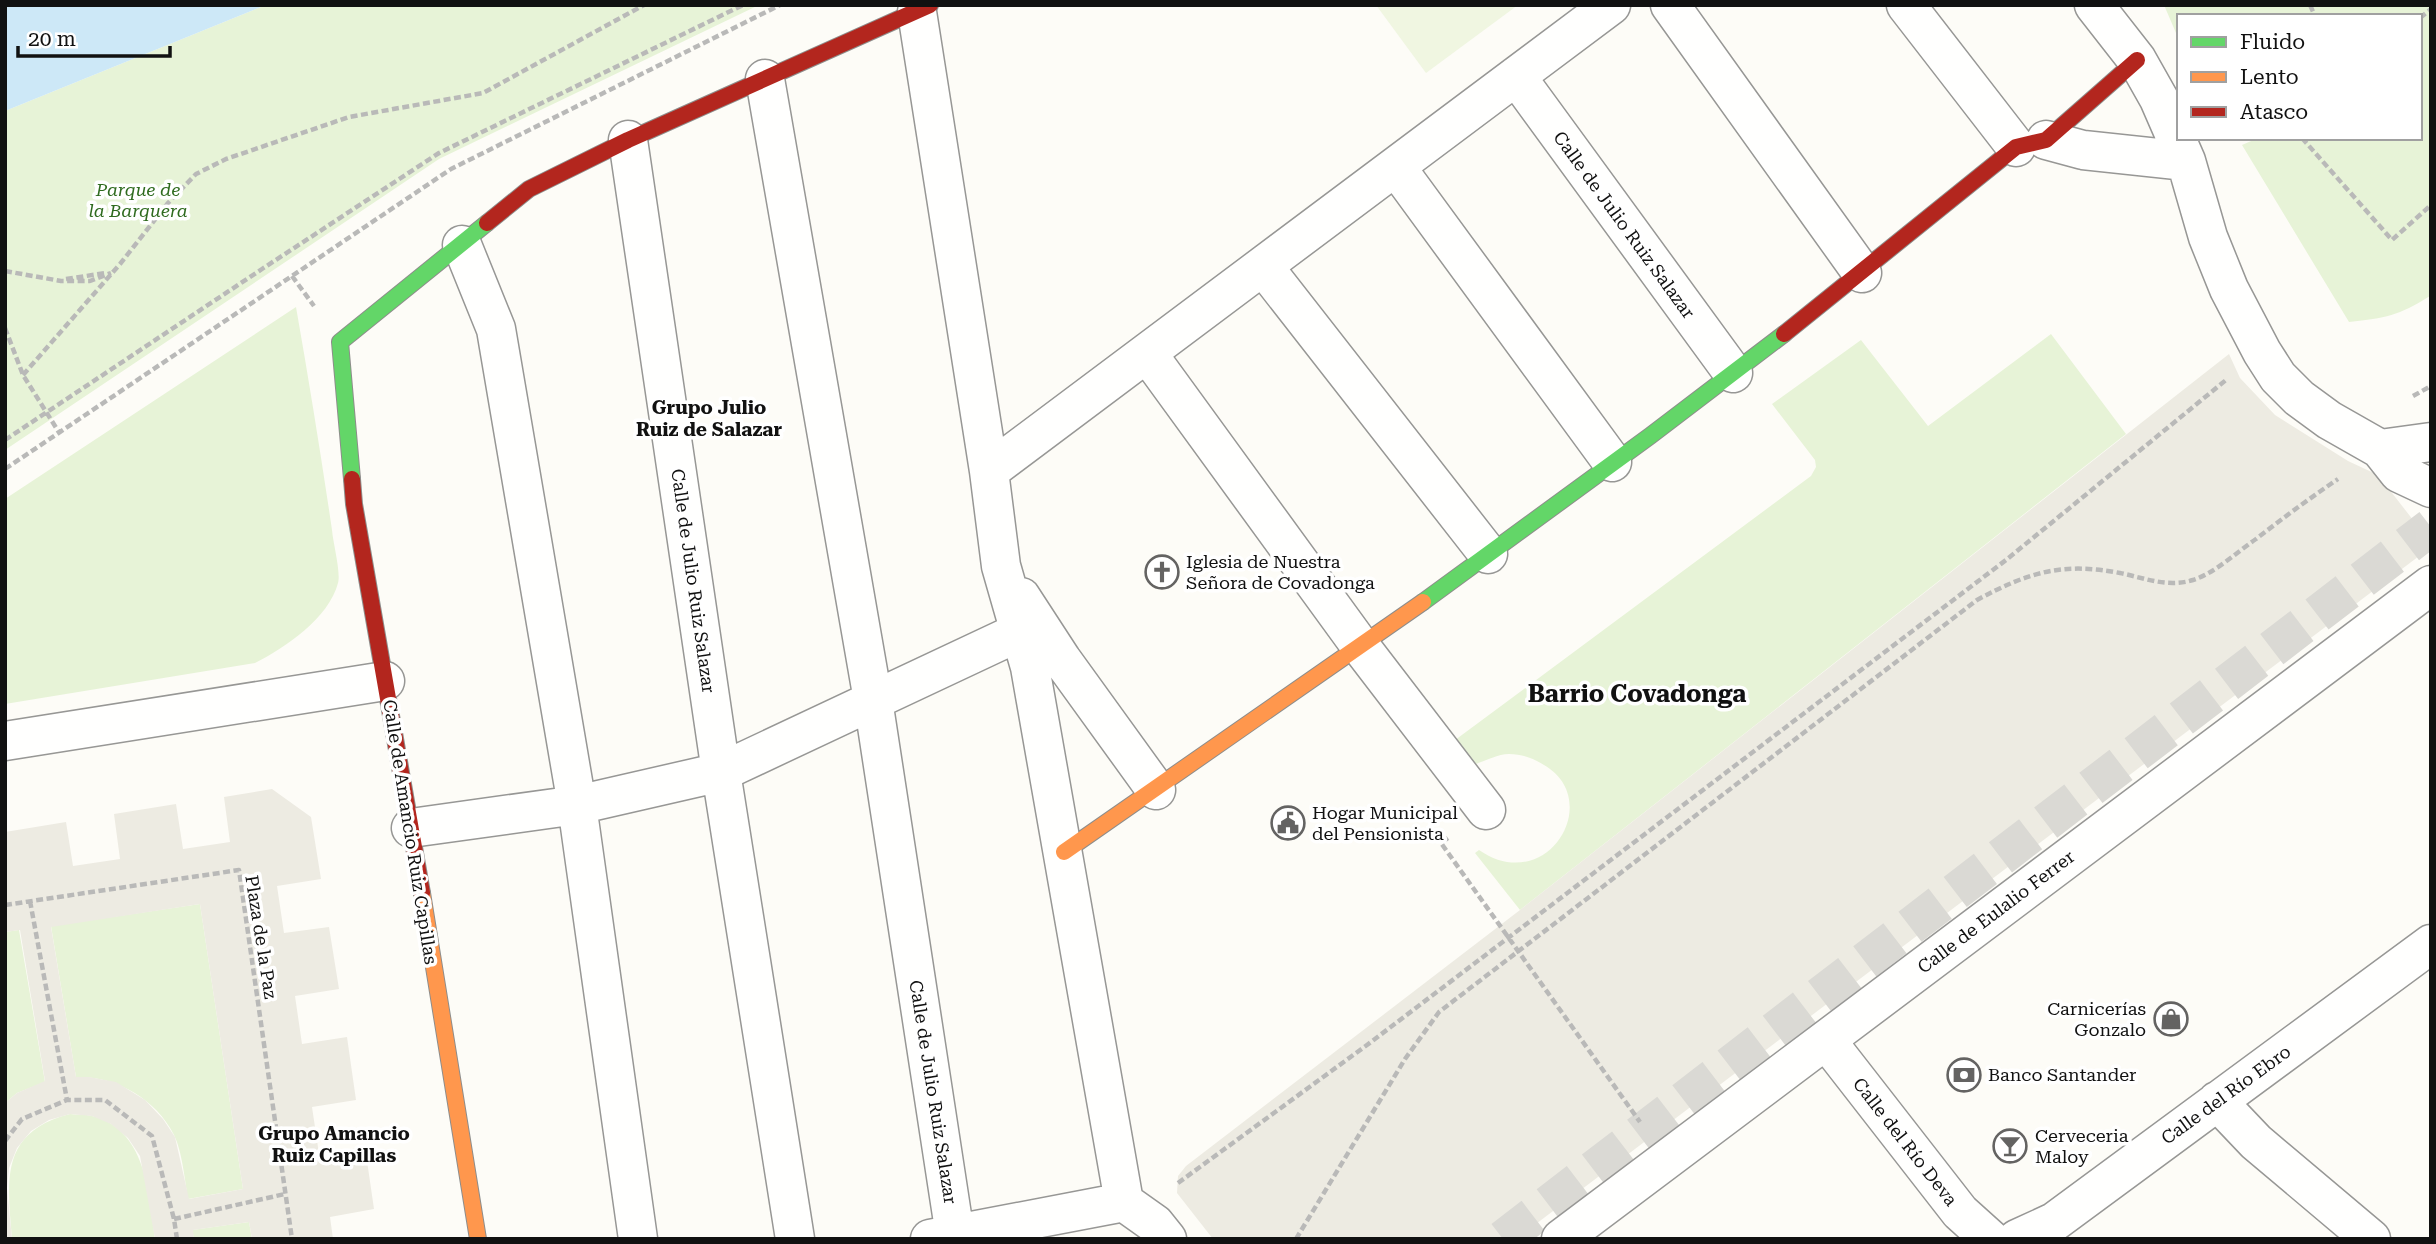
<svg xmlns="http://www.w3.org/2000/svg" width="2436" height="1244" viewBox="0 0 2436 1244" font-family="'Roboto Serif',serif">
  <rect width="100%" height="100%" fill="#fdfcf7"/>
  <path fill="#e7f3d7" d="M 266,5 L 759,5 L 439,159 L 5,450 L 5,111 Z
    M 2164,5 L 2431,5 L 2430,296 C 2398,316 2386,318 2349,322 L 2242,145 L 2258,138 L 2420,138 L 2420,16 L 2179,16 L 2179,40 Z
    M 296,307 C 309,381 321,455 332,530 C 333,543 341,572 338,583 C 329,618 285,648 255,663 L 5,704 L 5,499 Z
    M 2051,334 L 2126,434 L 1520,910 L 1475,853 L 1479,850 C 1547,897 1605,800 1544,765 C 1533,758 1522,754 1509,754 C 1497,754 1484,762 1472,765 L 1447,746 L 1811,476 L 1816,467 L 1815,460 L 1772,404 L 1861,340 L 1928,426 Z
    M 200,904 L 243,1189 L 188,1199 C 185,1181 182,1151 174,1135 C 156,1099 116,1076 76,1077 L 51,926 Z
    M 19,930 L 45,1082 L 17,1093 L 5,1103 L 5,932 Z
    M 70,1114 C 77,1115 85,1114 92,1116 C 145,1128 150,1194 155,1239 L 12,1239 C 7,1179 0,1132 70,1114 Z
    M 249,1222 L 252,1239 L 194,1239 L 192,1230 Z"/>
  <path fill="#f0f6e1" d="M 1376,5 L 1518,5 L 1426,73 Z"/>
  <path fill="#edebe2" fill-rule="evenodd" d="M 2229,354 L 2240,378 L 2275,415 L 2348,461 L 2378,475 L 2431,543 L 2431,547 L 1516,1239 L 1213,1239 L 1177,1193 L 1178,1176 L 1186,1166 L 1520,910 Z
    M 272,789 L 311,817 L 321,879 L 277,886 L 284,933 L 329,927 L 339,989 L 295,996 L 302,1044 L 347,1037 L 356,1100 L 312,1107 L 319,1154 L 365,1147 L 374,1209 L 330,1217 L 333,1239 L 252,1239 L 249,1222 L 193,1230 L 194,1239 L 155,1239 L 140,1156 L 128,1138 L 111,1124 L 92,1116 L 70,1114 L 49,1120 L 31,1131 L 17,1148 L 9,1168 L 7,1188 L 12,1239 L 5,1239 L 5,1103 L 17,1093 L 45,1081 L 20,930 L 5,932 L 5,832 L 66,822 L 73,866 L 120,859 L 114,814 L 176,804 L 183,849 L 230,842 L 224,797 ZM 200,904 L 243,1189 L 189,1199 L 175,1137 L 163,1119 L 145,1100 L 116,1082 L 89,1077 L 76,1077 L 51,927 Z"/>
  <path fill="#cde8f7" d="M 5,5 L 266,5 L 5,111 Z"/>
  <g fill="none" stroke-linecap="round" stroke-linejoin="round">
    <path stroke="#dad9d4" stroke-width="38" stroke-dasharray="38 19" stroke-linecap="butt" d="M 1503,1239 L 2431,527"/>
    <defs>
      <path id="street" d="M 1670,5 L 1862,273
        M 1906,5 L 2016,147
        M 2094,5 L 2137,60 L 2159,99 L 2186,161 L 2208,237 L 2229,289 L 2262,352 L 2278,377 L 2299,398 L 2329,420 L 2380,449 L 2399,473 L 2431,488
        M 917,12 L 989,471 L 1001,566 L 1030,667 L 1124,1202 L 1155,1224 L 1167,1239
        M 1516,76 L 1733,373
        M 765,79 L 873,700 L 955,1235
        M 628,140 L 721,772 L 795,1239
        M 2046,140 L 2083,150 L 2186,161
        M 1396,167 L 1612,462
        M 462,245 L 496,329 L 577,805 L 638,1239
        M 1263,266 L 1488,554
        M 1147,353 L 1361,647 L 1486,810
        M 2380,449 L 2431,442
        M 989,471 L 1611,5
        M 1021,597 L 1062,660 L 1156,790
        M 5,741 L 385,681
        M 411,828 L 577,805 L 721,772 L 1019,632
        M 1826,1040 L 1960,1212 L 1990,1239
        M 2217,1101 L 2256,1142 L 2371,1239
        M 930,1239 L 1124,1202
        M 1561,1239 L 2431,585
        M 2017,1239 L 2054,1222 L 2431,944"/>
      <path id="fast" d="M 352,479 L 340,342 L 487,223
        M 1423,602 L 1650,436 L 1784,334"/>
      <path id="slow" d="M 1064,852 L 1423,602
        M 422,893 L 478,1239"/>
      <path id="jam" d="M 487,223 L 529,189 L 628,140 L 930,5
        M 1784,334 L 2016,147 L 2046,140 L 2137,60
        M 352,479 L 354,504 L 422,893"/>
    </defs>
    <use href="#street" stroke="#979795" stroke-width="41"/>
    <use href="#fast" stroke="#8e8d8b" stroke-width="18"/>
    <use href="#slow" stroke="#8e8d8b" stroke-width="18"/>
    <use href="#jam" stroke="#8e8d8b" stroke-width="18"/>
    <path stroke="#b9b9b8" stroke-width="4.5" stroke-dasharray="7 3.5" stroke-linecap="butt" d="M 2310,5 L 2315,16
      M 2420,18 L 2431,9
      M 2302,138 L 2392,240 L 2431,205
      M 5,271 L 61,281 L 90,281 L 111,273
      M 292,276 L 314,306
      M 66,279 L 106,273
      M 5,328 L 23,375 L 60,434
      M 23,375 L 120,264 L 168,203 L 196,174 L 226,159 L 349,117 L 483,93 L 644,5
      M 2413,396 L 2431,386
      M 5,440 L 262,269 L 439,153 L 743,5
      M 5,469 L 451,169 L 780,5
      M 1448,838 L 1441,843 L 1640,1122
      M 30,901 L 67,1100
      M 5,905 L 239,870 L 292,1239
      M 5,1141 L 22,1119 L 67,1100 L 105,1100 L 152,1136 L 174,1219 L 177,1239
      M 1178,1183 L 1367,1045 L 2006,560 L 2226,380
      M 174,1219 L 285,1194
      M 1296,1239 L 1405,1059 L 1439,1012 L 1977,600 C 2029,572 2062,562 2120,573 C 2145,578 2167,588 2193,580 C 2215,573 2237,552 2256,539 C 2283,518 2310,498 2338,479"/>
    <use href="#street" stroke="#fffffe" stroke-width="38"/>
    <use href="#fast" stroke="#63d668" stroke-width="16"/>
    <use href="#slow" stroke="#ff974d" stroke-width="16"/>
    <use href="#jam" stroke="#b3261e" stroke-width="16"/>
  </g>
  <defs>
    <symbol id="church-ring" viewBox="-11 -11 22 22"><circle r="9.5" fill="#fff" stroke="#646362" stroke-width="1.5"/><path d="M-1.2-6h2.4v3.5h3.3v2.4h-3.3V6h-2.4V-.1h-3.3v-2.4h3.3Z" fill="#646362"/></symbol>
    <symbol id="civic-ring" viewBox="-11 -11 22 22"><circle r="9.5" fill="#fff" stroke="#646362" stroke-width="1.5"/><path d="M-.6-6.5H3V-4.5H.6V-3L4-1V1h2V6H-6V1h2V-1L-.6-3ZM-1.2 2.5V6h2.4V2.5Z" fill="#646362"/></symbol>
    <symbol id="shop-ring" viewBox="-11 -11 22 22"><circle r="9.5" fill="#fff" stroke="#646362" stroke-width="1.5"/><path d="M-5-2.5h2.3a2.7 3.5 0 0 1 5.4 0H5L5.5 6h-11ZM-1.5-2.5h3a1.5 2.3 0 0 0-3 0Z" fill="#646362"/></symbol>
    <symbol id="bank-ring" viewBox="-11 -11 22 22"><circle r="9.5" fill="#fff" stroke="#646362" stroke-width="1.5"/><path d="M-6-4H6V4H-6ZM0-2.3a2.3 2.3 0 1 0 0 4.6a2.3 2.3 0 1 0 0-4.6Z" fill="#646362"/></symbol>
    <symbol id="bar-ring" viewBox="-11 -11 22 22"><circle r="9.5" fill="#fff" stroke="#646362" stroke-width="1.5"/><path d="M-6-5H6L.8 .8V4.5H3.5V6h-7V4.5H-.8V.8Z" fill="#646362"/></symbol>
  </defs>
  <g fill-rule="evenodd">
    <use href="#church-ring" x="1143" y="553" width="38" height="38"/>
    <use href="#civic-ring" x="1269" y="804" width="38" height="38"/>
    <use href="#shop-ring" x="2152" y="1000" width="38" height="38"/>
    <use href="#bank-ring" x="1945" y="1056" width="38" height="38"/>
    <use href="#bar-ring" x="1991" y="1127" width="38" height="38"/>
  </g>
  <g text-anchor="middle" stroke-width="7" stroke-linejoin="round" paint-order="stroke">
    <g font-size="18" font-style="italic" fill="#2f6b1f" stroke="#fff">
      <text x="138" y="196">Parque de<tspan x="138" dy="21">la Barquera</tspan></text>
    </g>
    <g font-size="18" fill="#111" stroke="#fff">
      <text transform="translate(1624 225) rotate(54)" y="6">Calle de Julio Ruiz Salazar</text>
      <text transform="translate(693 581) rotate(82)" y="6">Calle de Julio Ruiz Salazar</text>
      <text transform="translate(410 832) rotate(81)" y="6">Calle de Amancio Ruiz Capillas</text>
      <text transform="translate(1996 912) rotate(-37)" y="6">Calle de Eulalio Ferrer</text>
      <text transform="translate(261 937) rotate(81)" y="6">Plaza de la Paz</text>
      <text transform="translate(933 1092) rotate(81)" y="6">Calle de Julio Ruiz Salazar</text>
      <text transform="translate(2226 1095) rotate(-36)" y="6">Calle del Río Ebro</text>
      <text transform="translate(1905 1142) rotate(52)" y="6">Calle del Río Deva</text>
    </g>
    <g font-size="18" fill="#111" stroke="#fff" text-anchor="start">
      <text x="1186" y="568">Iglesia de Nuestra<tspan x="1186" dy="21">Señora de Covadonga</tspan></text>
      <text x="1312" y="819">Hogar Municipal<tspan x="1312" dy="21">del Pensionista</tspan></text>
      <text x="2146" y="1015" text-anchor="end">Carnicerías<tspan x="2146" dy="21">Gonzalo</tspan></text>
      <text x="1988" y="1081">Banco Santander</text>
      <text x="2035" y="1142">Cerveceria<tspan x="2035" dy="21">Maloy</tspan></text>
    </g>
    <g font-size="19" font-weight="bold" fill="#111" stroke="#fff">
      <text x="709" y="414">Grupo Julio<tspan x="709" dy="22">Ruiz de Salazar</tspan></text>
      <text x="334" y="1140">Grupo Amancio<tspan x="334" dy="22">Ruiz Capillas</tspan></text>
    </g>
    <g font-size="24" font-weight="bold" fill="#111" stroke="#fff">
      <text x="1637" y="702">Barrio Covadonga</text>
    </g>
  </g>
  <rect width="2436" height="1244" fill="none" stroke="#111111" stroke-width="14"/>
  <rect x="2177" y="14" width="245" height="126" fill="#ffffff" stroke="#a0a0a0" stroke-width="2"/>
  <rect x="2191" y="37" width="35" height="10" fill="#63d668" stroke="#a0a0a0" stroke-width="2"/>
  <text x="2240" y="49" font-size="21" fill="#111111">Fluido</text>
  <rect x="2191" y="72" width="35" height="10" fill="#ff974d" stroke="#a0a0a0" stroke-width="2"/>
  <text x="2240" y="84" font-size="21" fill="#111111">Lento</text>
  <rect x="2191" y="107" width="35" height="10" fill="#b3261e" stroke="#a0a0a0" stroke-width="2"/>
  <text x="2240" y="119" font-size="21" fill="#111111">Atasco</text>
  <path d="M18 46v10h152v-10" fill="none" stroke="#111111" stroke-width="3.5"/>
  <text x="28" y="46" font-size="21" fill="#111111" stroke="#ffffff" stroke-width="5" paint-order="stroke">20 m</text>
</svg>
